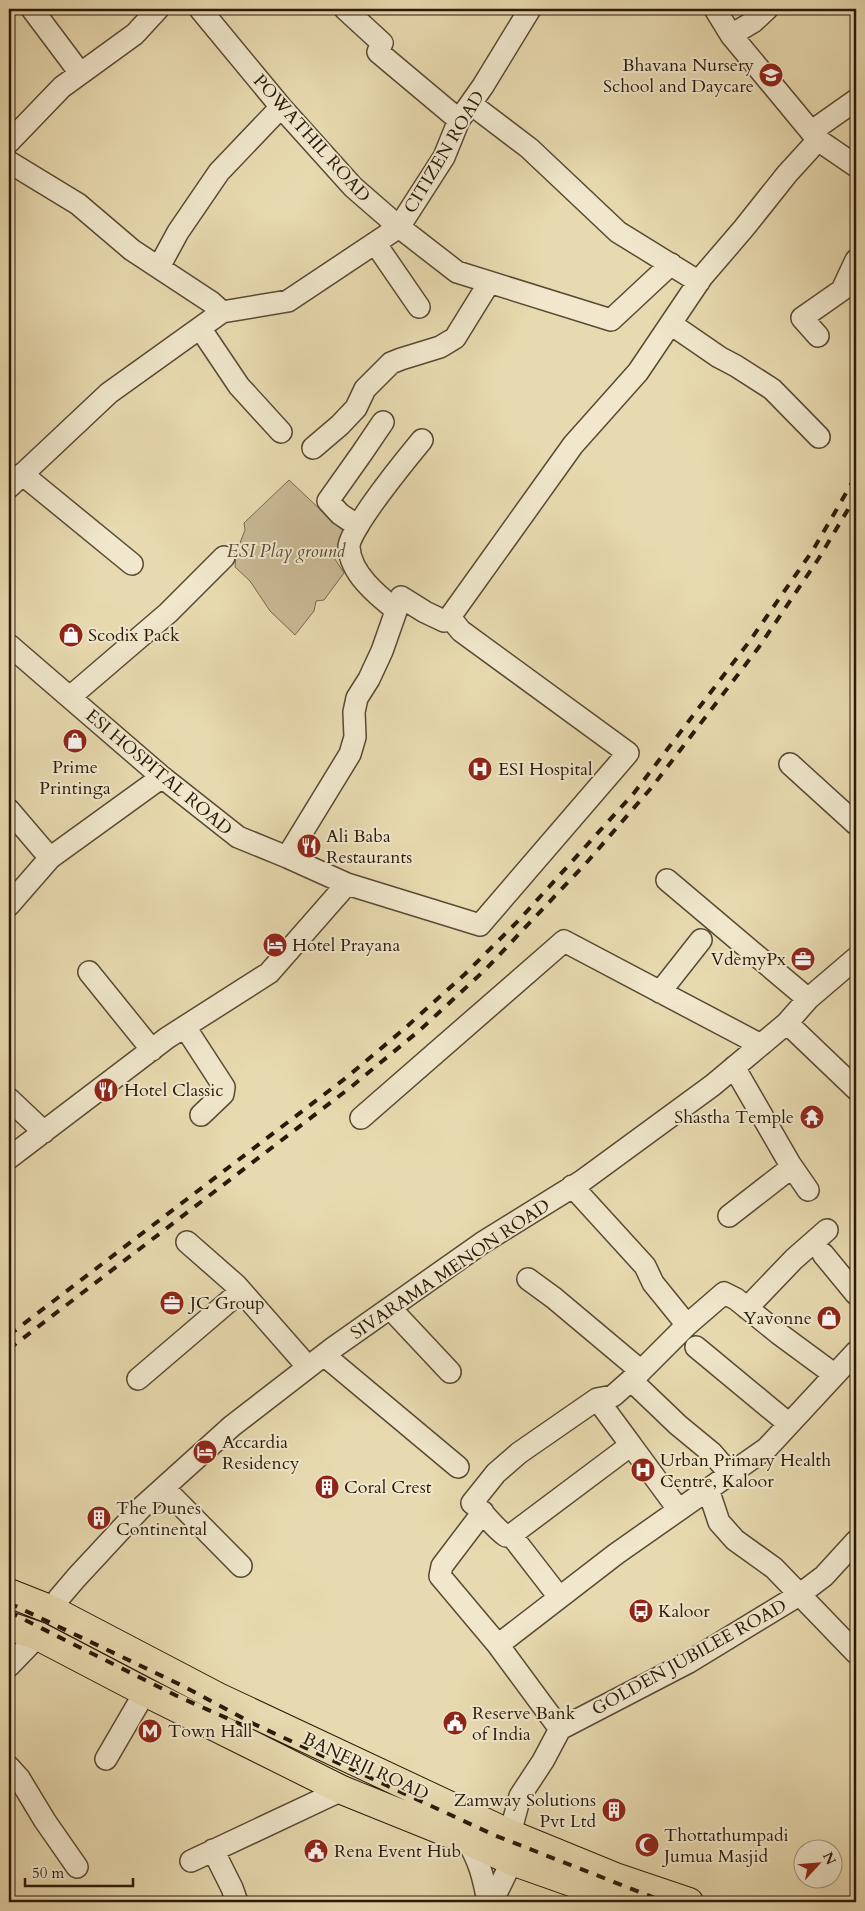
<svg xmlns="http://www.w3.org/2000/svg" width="865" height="1911" viewBox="0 0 865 1911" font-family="Cardo,serif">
  <rect width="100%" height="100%" fill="#e8dab0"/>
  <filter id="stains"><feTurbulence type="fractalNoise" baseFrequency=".004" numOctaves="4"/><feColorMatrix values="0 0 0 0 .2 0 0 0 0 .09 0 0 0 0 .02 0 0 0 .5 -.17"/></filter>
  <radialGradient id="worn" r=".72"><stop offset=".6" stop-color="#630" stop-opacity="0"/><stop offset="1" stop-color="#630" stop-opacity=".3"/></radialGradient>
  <path fill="#c8b994" stroke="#79694e" d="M 289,480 L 343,531 L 341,548 L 333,556 L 344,573 L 324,600 L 316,601 L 314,611 L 295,635 L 270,611 L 250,581 L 235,567 L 236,553 L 245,530 L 244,523 Z"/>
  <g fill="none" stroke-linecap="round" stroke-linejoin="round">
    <defs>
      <path id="minor" d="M 32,9 L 80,73
        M 200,9 L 281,107 L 353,187 L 399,227 L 457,272 L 611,320 L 671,264
        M 345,9 L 382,43 L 378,52 L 459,120
        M 715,9 L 731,35 L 818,140 L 856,166
        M 731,35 L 753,22 L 767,9
        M 471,104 L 529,148 L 618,232 L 699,282
        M 812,131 L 856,100
        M 9,142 L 62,87 L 135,34 L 158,9
        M 9,162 L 78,204 L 132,250 L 211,302 L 222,312
        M 375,243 L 419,307
        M 159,267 L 178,232 L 219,172 L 281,107
        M 671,324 L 719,357 L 736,366 L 772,389 L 819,437
        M 200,328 L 239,386 L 281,432
        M 818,336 L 802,318 L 842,290 L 856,260
        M 313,448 L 340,425 L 356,408 L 365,389 L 391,363 L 401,359 L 440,347 L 455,338 L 489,283
        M 22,474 L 132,564
        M 9,487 L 109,393 L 222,312 L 288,301 L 399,227 L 444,157 L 459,120 L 483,86 L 530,9
        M 358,526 L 340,514 L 328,501 L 362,453 L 383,422
        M 396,610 C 377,595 350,573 349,547 C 348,530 408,457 422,440
        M 9,645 L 162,777 L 238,837 L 287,857 L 347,884 L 480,925 L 628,753 L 461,631 L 452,620 L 452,614 L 573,445 L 638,372 L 702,277 L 744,228 L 787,174 L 818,140
        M 70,697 L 168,613 L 224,557
        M 790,764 L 856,824
        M 9,810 L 50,858
        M 287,857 L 350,754 L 355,737 L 354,712 L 357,698 L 369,679 L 382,651 L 401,597 L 425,612 L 444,621
        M 667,880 L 808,999
        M 9,905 L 50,858 L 162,777
        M 89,972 L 152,1050
        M 660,992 L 701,940
        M 787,1023 L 856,1089
        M 185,1027 L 224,1087 L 223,1094 L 201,1115
        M 734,1067 L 790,1164 L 808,1190
        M 9,1099 L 44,1132
        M 361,1118 L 564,941 L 761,1045
        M 9,1158 L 167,1038 L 269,973 L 347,884
        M 572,1186 L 645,1266 L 653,1283 L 687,1325
        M 729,1216 L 792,1167
        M 187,1242 L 236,1285 L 308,1367
        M 823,1254 L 856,1294
        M 528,1279 L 554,1298 L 641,1371
        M 390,1308 L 450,1372
        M 747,1308 L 794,1259 L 827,1230
        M 696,1347 L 789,1424
        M 324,1355 L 458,1467
        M 138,1379 L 241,1291
        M 631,1380 L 678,1425 L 712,1453 L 730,1474
        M 597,1399 L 613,1396 L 639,1373 L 687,1325 L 724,1293 L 736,1299 L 778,1333 L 835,1375
        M 631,1445 L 597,1399 L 519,1453 L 496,1473 L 472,1503 C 485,1513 493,1527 506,1536 L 511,1535 L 631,1445 L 678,1509
        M 164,1488 L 241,1566
        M 708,1489 L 719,1522 L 735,1540 L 774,1568 L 856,1653
        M 483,1512 L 442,1566 L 440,1576 L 498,1645
        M 511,1535 L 559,1597
        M 52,1610 L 59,1598 L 76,1578 L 140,1509 L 232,1426 L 333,1348 L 482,1243 L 582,1181 L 713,1085 L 787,1023 L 808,999 L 856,958
        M 9,1666 L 38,1636
        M 560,1729 L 498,1645 L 616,1554 L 767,1448 L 856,1352
        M 106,1759 L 145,1692
        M 9,1767 L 19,1778 L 45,1821 L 77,1867
        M 510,1834 L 520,1796 L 543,1761 L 560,1729 L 689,1662 L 799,1595 L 824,1576 L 856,1541
        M 466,1840 C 479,1858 484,1880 488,1902
        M 213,1850 L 232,1888 L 237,1902
        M 191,1861 L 342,1790
        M 492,1902 L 512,1861"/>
      <path id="major" d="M 9,1593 L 52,1610 L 218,1697 L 510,1834 L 615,1877 L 689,1902
        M 9,1626 L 38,1636 L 145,1692 L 342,1790 L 466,1840 L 512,1861 L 628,1902"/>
    </defs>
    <use href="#minor" stroke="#5a4933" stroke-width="24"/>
    <use href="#major" stroke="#2a1909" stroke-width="30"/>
    <use href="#minor" stroke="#f0e7cc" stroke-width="21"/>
    <use href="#major" stroke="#e8dab0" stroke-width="28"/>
    <path stroke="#2a1909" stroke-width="4" stroke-dasharray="9 9" stroke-linecap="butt" d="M 9,1335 L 347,1077 L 404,1029 L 465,974 L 519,920 L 634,793 L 749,642 L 813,550 L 856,476
      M 9,1349 L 351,1087 L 420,1030 L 486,969 L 588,861 L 652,787 L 759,647 L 819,558 L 856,496
      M 9,1603 L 185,1687 L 254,1724 L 494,1835 L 665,1902
      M 9,1612 L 179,1697 L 247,1727"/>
  </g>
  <defs>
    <symbol id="school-disc" viewBox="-11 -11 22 22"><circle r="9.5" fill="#8f2418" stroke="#f0e7cc"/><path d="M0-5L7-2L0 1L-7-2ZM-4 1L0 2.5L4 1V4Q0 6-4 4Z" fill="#fff"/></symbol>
    <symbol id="shop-disc" viewBox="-11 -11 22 22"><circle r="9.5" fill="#8f2418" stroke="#f0e7cc"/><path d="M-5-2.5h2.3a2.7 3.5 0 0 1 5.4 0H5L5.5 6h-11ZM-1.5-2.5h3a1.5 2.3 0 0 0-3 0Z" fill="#fff"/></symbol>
    <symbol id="hospital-disc" viewBox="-11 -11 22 22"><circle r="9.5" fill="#8f2418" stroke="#f0e7cc"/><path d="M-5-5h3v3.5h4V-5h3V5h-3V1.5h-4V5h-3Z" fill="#fff"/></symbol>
    <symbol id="restaurant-disc" viewBox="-11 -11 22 22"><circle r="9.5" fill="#8f2418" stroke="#f0e7cc"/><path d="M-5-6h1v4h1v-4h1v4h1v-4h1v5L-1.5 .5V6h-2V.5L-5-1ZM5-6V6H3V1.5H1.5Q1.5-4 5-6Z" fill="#fff"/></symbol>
    <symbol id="hotel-disc" viewBox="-11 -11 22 22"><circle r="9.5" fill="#8f2418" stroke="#f0e7cc"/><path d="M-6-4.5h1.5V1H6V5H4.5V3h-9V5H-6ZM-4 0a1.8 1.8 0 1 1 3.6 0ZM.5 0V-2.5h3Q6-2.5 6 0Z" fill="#fff"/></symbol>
    <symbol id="office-disc" viewBox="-11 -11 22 22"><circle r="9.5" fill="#8f2418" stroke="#f0e7cc"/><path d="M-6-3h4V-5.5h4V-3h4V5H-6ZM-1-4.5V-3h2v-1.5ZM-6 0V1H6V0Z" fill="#fff"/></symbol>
    <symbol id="temple-disc" viewBox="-11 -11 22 22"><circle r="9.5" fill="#8f2418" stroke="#f0e7cc"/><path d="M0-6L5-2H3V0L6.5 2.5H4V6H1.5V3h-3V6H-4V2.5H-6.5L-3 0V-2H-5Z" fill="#fff"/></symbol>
    <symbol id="building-disc" viewBox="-11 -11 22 22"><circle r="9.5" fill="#8f2418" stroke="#f0e7cc"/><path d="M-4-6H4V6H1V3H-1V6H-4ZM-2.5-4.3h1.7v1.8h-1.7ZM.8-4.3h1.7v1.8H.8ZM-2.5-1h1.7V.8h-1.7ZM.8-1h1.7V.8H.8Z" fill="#fff"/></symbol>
    <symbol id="bus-disc" viewBox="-11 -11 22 22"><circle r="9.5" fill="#8f2418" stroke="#f0e7cc"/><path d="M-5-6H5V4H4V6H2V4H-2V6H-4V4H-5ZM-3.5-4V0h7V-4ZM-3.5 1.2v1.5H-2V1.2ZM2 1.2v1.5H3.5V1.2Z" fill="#fff"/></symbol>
    <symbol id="civic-disc" viewBox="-11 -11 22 22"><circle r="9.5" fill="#8f2418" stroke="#f0e7cc"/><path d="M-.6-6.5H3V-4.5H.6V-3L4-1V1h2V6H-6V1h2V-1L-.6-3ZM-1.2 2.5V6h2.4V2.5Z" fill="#fff"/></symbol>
    <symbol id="metro-disc" viewBox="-11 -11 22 22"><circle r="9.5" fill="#8f2418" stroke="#f0e7cc"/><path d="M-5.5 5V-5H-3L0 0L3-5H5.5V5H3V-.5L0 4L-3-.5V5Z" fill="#fff"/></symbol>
    <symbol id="mosque-disc" viewBox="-11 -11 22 22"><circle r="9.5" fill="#8f2418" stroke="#f0e7cc"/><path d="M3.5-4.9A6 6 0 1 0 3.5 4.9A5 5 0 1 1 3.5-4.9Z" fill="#fff"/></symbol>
  </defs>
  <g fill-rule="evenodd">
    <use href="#school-disc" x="757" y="61" width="28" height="28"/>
    <use href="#shop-disc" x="57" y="621" width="28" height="28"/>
    <use href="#shop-disc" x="61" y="727" width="28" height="28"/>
    <use href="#hospital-disc" x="466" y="755" width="28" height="28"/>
    <use href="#restaurant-disc" x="295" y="832" width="28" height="28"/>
    <use href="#hotel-disc" x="261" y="931" width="28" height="28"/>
    <use href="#office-disc" x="789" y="945" width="28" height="28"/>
    <use href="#restaurant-disc" x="92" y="1076" width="28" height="28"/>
    <use href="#temple-disc" x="798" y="1103" width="28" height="28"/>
    <use href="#office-disc" x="158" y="1289" width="28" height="28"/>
    <use href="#shop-disc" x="815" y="1304" width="28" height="28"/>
    <use href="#hotel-disc" x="191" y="1438" width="28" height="28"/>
    <use href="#hospital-disc" x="629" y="1456" width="28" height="28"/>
    <use href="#building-disc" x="313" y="1473" width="28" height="28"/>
    <use href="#building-disc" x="85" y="1504" width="28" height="28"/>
    <use href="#bus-disc" x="627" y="1597" width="28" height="28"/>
    <use href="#civic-disc" x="441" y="1709" width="28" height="28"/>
    <use href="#metro-disc" x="136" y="1717" width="28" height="28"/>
    <use href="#building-disc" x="600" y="1796" width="28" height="28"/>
    <use href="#mosque-disc" x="633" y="1831" width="28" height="28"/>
    <use href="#civic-disc" x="302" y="1837" width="28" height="28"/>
  </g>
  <g text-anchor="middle" stroke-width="4" stroke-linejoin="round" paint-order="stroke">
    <g font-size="18" fill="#2a1909" stroke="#f0e7cc" text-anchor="start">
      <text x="754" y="71" text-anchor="end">Bhavana Nursery<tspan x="754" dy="21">School and Daycare</tspan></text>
      <text x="88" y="641">Scodix Pack</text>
      <text x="75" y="773" text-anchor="middle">Prime<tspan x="75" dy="21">Printinga</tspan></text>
      <text x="498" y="775">ESI Hospital</text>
      <text x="326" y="842">Ali Baba<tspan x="326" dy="21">Restaurants</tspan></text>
      <text x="292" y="951">Hotel Prayana</text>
      <text x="786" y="965" text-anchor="end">VdemyPx</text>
      <text x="124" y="1096">Hotel Classic</text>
      <text x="794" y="1123" text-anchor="end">Shastha Temple</text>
      <text x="190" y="1309">JC Group</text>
      <text x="812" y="1324" text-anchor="end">Yavonne</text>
      <text x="222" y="1448">Accardia<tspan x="222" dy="21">Residency</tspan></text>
      <text x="660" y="1466">Urban Primary Health<tspan x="660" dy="21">Centre, Kaloor</tspan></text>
      <text x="344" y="1493">Coral Crest</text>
      <text x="116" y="1514">The Dunes<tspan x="116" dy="21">Continental</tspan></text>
      <text x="658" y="1617">Kaloor</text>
      <text x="472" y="1719">Reserve Bank<tspan x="472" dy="21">of India</tspan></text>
      <text x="168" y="1737">Town Hall</text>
      <text x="596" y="1806" text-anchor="end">Zamway Solutions<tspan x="596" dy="21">Pvt Ltd</tspan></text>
      <text x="664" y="1841">Thottathumpadi<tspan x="664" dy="21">Jumua Masjid</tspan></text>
      <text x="334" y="1857">Rena Event Hub</text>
    </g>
    <g font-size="18" fill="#2a1909" stroke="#f0e7cc">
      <text transform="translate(312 138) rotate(48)" y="6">POWATHIL ROAD</text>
      <text transform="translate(444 152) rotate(-59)" y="6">CITIZEN ROAD</text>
      <text transform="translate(159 772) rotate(40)" y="6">ESI HOSPITAL ROAD</text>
      <text transform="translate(450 1269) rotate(-34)" y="6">SIVARAMA MENON ROAD</text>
      <text transform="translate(689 1657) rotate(-29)" y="6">GOLDEN JUBILEE ROAD</text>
      <text transform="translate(366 1766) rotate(25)" y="6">BANERJI ROAD</text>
    </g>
    <g font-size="18" font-style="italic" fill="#594933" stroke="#f0e7cc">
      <text x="286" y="557">ESI Play ground</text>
    </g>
  </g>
  <rect width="865" height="1911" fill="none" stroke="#e8dab0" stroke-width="30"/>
  <rect x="10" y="10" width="845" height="1891" fill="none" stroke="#2a1909" stroke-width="2.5"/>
  <rect x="15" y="15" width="835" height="1881" fill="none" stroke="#2a1909"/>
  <g transform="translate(818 1864) rotate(64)"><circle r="24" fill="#f0e7cc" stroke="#a1957e"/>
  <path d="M0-4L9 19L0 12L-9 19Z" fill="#8f2418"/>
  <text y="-8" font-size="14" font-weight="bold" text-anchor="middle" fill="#2a1909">N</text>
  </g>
  <path d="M25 1878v8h108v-8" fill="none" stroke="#2a1909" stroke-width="2.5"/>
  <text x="32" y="1878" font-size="15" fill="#2a1909" stroke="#f0e7cc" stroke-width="4" paint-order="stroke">50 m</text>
  <rect width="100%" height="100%" filter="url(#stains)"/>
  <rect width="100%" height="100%" fill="url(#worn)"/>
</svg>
